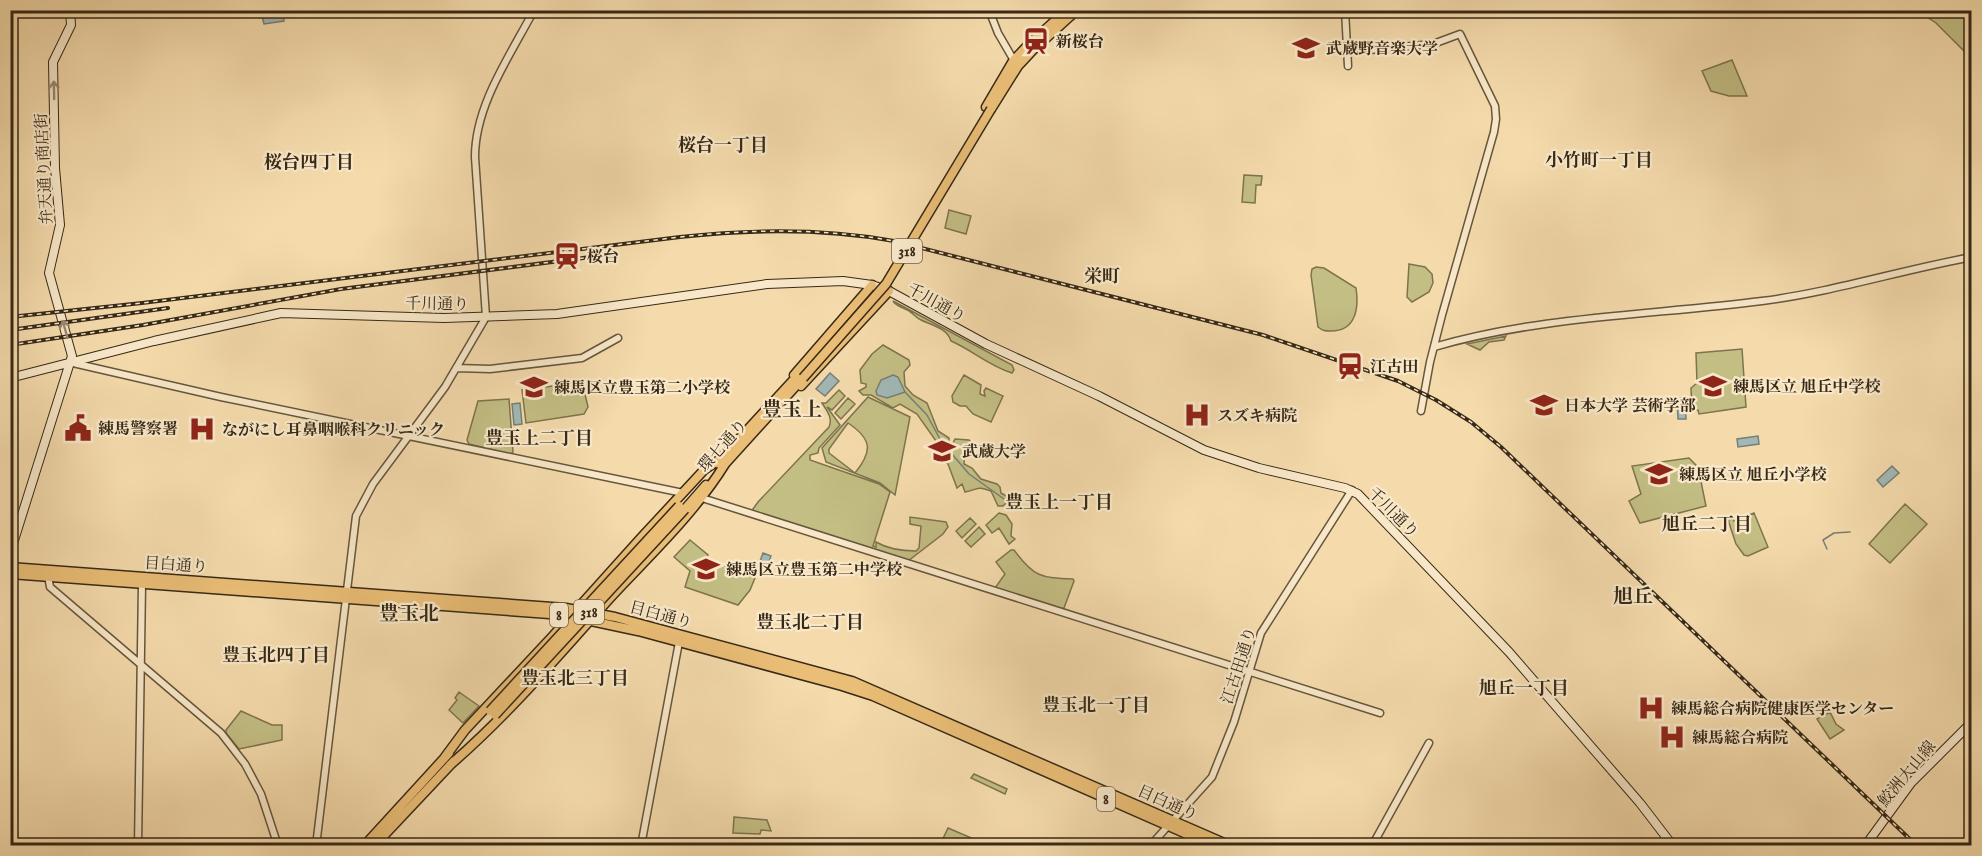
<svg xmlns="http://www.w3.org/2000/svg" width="1982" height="856" viewBox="0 0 1982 856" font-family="'IM FELL English','Noto Serif JP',serif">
  <rect width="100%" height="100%" fill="#f5dbac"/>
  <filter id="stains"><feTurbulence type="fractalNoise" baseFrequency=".00333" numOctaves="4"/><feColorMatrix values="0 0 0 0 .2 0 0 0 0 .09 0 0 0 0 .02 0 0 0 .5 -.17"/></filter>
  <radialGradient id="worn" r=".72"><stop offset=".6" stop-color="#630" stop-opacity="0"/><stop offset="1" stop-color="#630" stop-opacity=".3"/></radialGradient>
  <path fill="#c3be84" stroke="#7d744e" stroke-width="1.5" fill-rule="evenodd" d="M 1918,11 L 1971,11 L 1971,58 L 1936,23 Z
    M 1732,60 L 1747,96 L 1729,96 L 1711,91 L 1702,71 Z
    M 1244,175 L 1262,176 L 1261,185 L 1256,185 L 1255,203 L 1242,202 Z
    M 949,210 L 971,216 L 966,234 L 945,228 Z
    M 1409,264 L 1425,267 L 1432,274 L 1433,283 L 1429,292 L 1412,302 L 1407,297 Z
    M 1316,267 L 1324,268 L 1356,288 C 1359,308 1356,331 1331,331 C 1325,331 1323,331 1318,327 L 1311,275 L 1312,269 Z
    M 893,301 L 1012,365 L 1014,370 L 1012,373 C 989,366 972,350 951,341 C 947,328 931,325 921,320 C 916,318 913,313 909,311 C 903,307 897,307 893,301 Z
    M 1506,336 L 1504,340 L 1489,342 L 1480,350 L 1467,344 Z
    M 883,345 L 909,360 L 910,365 L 904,372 L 905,386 L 913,395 L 927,403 L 938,431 L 949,438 L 949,445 L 952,445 L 955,439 L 969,440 L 973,445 L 965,448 L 964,464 L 972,468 L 981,479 L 997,484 L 1000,487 L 1001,493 L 1008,497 L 1008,501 L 1003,506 L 998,506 L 991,491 C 975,485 979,490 965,492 L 962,484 L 957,488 L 948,464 L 941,458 L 944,455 L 941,448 L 917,414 L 900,404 L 893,408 L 871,395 L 863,395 L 859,391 L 866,387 L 866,384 L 861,383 L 860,370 L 872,354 Z
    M 1742,349 L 1746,407 L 1699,414 L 1698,410 L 1692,411 L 1691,388 L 1697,383 L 1696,353 Z
    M 964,375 L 981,385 L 980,394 L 985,396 L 984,391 L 986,388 L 1003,396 L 991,422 L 973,414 L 966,406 L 960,406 L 953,402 L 952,396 Z
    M 576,383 L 584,390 L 588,407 L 584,414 L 526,423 L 522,390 Z
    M 839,390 L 845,396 L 832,410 L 827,407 L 840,425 L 819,448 L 818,453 L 810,455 L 810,460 L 879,484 L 890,492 L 873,546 L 876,547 L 876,542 C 888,549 902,551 916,551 L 919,548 L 921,526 L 910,524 L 910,517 L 946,522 L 948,527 L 943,534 L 908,561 C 896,558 881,550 871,549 L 754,513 L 753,509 L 758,502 L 829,427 C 833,418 827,411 822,403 L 826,403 Z
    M 868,397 L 910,417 L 895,495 L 880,483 L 826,462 L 822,448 ZM 848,423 C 872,439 873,451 855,473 L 829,453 L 829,449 Z
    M 848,398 L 855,404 L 841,419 L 835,413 Z
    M 509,399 L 513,452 L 511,454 L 469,444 L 467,440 L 478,401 Z
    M 1689,458 L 1698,467 L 1706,506 L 1640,523 L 1629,501 L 1641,494 L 1632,466 Z
    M 1905,504 L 1927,524 L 1890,563 L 1869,544 Z
    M 999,513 L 1006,515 L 1012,524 L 1011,536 L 1015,539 L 1009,544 L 999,528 L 992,533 L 986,525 Z
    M 1754,513 L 1768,547 L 1748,556 L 1744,555 L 1736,544 L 1728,520 L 1733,519 L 1734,521 Z
    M 970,518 L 976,524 L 962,538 L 956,531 Z
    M 979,527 L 985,534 L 971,547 L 965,541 Z
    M 690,540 L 708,555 L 706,558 L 755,578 L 750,590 L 738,605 L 685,587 L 690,571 L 674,557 Z
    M 1011,550 L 1014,550 C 1034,577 1041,578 1073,579 L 1074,581 L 1064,608 L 1062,609 L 995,588 L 1005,574 L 996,562 Z
    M 459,692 L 479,706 L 463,723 L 449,710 L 457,700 L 455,698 Z
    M 241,711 L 272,725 L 282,725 L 282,740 L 239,749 L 226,733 L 226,730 Z
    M 1830,712 L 1836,724 L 1844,730 L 1830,739 L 1817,719 Z
    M 974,774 L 1007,789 L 1005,794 L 971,778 Z
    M 734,817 L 767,820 L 771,831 L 761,830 L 760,834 L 733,833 Z
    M 948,828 L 983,843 L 983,845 L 940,845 Z"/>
  <path fill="#a2b8b6" stroke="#777f76" stroke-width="1.5" d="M 283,13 L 284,21 L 264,24 L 262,16 Z
    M 830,373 L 839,381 L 825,396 L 816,389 Z
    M 893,375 L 898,377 L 905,392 L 887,398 L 877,395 L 876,391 L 881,380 Z
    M 1677,398 L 1685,398 L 1686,419 L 1678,419 Z
    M 520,403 L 522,424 L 514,425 L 512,404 Z
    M 1758,436 L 1759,444 L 1738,447 L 1737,439 Z
    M 1892,466 L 1899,473 L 1883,487 L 1877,480 Z
    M 763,553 L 771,556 L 764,575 L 756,572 Z"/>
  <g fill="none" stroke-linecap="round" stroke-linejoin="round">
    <path stroke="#777f76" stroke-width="1.5" d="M 905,392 L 927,415 L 941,441 L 969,474 L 1004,499
      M 1827,549 L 1823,540 L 1834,533 L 1850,532"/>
    <defs>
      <path id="tertiary" d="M 989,10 L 998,33 L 1016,64
        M 1345,10 L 1348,66
        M 1348,52 L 1433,44 L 1460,34 L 1495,106 L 1496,119 L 1494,132 L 1442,315 L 1430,362 L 1421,411
        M 1434,347 C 1540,316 1653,315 1762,301 C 1833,292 1901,270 1972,257
        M 73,363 L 221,397 L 683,493
        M 456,368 L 490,369 L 582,358 L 618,338
        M 702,498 L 1380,713
        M 48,576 L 50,587 L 221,733 L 245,764 L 261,794 L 278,846
        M 138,846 L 142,584
        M 316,846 L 356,516 L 373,484 L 445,387 L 486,317 L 475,157 C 475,105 510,56 534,10
        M 641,846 L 679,642
        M 1150,846 L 1212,777 L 1234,722 L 1261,633 L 1352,490
        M 1372,846 L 1429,743"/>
      <path id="secondary" d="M 10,378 L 154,341 L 281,313 L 444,318 L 557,314 L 767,284 L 843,281 L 872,285 L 889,291 L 986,344 L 1099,396 L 1204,450 L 1259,468 L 1345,488 L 1358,494 L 1509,652 L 1640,803 L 1673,846
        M 10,553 L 72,356 L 49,273 L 60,225 L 55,168 L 53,62 L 71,25 L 70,10
        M 1865,846 L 1911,783 L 1972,722"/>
      <path id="primary" d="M 986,107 L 1013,61 L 1029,44 L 1067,10
        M 991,109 L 1018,66 L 1033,50 L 1077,10
        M 794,375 L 872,285
        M 801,386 L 889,291
        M 717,463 L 799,374
        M 723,466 L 803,378
        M 685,509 L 706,485
        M 10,567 L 566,608 L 615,617 L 852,681 L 1231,846
        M 10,574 L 563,615 L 638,631 L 842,686 L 873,696 L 1214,846
        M 445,757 L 465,730 L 552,637 L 641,538 L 704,470 L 720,459
        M 450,765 C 508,715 558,656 609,599 C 649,556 694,514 725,464
        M 364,846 L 449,753
        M 374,846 L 454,761"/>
    </defs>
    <use href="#tertiary" stroke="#66563c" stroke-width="9"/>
    <use href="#secondary" stroke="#372917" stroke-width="10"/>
    <use href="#primary" stroke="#372917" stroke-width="11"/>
    <use href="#tertiary" stroke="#f8e8c9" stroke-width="6"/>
    <use href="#secondary" stroke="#f8e8c9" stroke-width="8"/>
    <use href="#primary" stroke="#eabe76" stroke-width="8"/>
    <defs>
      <path id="rail" d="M 10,317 L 142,303 L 680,237 C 752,229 822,228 894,241 L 1263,335 L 1398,381 L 1436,400 L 1471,422 L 1501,447 L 1917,846
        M 10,330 L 168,308
        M 10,345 L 143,325 L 341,289 L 591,257"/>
    </defs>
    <use href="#rail" stroke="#372917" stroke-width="4"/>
    <use href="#rail" stroke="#f8e8c9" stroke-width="1.5" stroke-dasharray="4.5" stroke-linecap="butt"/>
    <defs>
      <path id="primary-bridge" d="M 803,378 L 886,284 L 991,109
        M 490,711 L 679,506
        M 495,715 L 685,509"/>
    </defs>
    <use href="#primary-bridge" stroke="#372917" stroke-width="11" stroke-linecap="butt"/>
    <use href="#primary-bridge" stroke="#eabe76" stroke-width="8"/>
  </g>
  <defs><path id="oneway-shaft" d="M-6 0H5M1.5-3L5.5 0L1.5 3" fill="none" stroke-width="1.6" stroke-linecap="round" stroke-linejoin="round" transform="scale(1.5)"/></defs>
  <g stroke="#988870">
    <use href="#oneway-shaft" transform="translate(54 90) rotate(-91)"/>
    <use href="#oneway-shaft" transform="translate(65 329) rotate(-106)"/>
  </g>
  <defs>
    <symbol id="station-bare" viewBox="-9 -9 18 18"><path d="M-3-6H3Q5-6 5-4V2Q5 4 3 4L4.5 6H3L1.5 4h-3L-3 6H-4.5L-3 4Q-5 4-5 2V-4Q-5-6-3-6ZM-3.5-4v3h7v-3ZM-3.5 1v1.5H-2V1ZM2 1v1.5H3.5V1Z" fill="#8f2418" stroke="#f8e8c9" stroke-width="2.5" paint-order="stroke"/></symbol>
    <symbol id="university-bare" viewBox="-9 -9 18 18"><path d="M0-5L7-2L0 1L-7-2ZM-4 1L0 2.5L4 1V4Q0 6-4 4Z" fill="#8f2418" stroke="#f8e8c9" stroke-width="2.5" paint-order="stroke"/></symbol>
    <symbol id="school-bare" viewBox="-9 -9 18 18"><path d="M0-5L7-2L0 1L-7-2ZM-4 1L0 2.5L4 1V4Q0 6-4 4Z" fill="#8f2418" stroke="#f8e8c9" stroke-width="2.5" paint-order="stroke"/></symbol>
    <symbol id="hospital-bare" viewBox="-9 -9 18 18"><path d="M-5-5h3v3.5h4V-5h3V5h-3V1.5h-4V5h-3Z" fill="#8f2418" stroke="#f8e8c9" stroke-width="2.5" paint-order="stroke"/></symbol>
    <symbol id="civic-bare" viewBox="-9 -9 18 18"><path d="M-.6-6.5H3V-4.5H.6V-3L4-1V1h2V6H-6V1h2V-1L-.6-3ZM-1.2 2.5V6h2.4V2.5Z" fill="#8f2418" stroke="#f8e8c9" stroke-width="2.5" paint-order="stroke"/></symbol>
  </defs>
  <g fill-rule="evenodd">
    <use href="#station-bare" x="1017" y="22" width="38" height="38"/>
    <use href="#university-bare" x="1287" y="29" width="38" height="38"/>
    <use href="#station-bare" x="548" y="237" width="38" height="38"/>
    <use href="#station-bare" x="1331" y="347" width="38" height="38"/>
    <use href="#school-bare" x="1694" y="367" width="38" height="38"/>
    <use href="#school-bare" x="515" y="368" width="38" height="38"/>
    <use href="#university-bare" x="1525" y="386" width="38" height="38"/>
    <use href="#hospital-bare" x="1178" y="396" width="38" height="38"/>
    <use href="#civic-bare" x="59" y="409" width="38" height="38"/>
    <use href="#hospital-bare" x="183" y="410" width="38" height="38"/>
    <use href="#university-bare" x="923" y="432" width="38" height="38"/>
    <use href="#school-bare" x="1640" y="455" width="38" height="38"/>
    <use href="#school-bare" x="687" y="550" width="38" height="38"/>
    <use href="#hospital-bare" x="1632" y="689" width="38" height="38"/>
    <use href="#hospital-bare" x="1653" y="718" width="38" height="38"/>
  </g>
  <g text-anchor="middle" stroke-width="4.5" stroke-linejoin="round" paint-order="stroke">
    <g fill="#f8e8c9" stroke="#71624c" stroke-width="1.5">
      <rect x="892" y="239" width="30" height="24" rx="4.5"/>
      <rect x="574" y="600" width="30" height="24" rx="4.5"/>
      <rect x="550" y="603" width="18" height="24" rx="4.5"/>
      <rect x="1097" y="787" width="18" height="24" rx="4.5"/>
    </g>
    <g font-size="15" font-weight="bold" fill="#372917">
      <text x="907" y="256">318</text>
      <text x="589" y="617">318</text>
      <text x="559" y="620">8</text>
      <text x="1106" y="804">8</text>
    </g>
    <g font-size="16" font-weight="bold" fill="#372917" stroke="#f8e8c9" text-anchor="start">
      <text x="1056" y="47">新桜台</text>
      <text x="1326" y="54">武蔵野音楽大学</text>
      <text x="587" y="262">桜台</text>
      <text x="1370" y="372">江古田</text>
      <text x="1733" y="392">練馬区立 旭丘中学校</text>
      <text x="554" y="393">練馬区立豊玉第二小学校</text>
      <text x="1564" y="411">日本大学 芸術学部</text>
      <text x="1217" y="421">スズキ病院</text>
      <text x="98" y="434">練馬警察署</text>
      <text x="222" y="435">ながにし耳鼻咽喉科クリニック</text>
      <text x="962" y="457">武蔵大学</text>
      <text x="1679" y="480">練馬区立 旭丘小学校</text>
      <text x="726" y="575">練馬区立豊玉第二中学校</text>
      <text x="1671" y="714">練馬総合病院健康医学センター</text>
      <text x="1692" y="743">練馬総合病院</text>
    </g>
    <g font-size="16" fill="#372917" stroke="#f8e8c9">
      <text transform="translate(43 169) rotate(-93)" y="6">弁天通り商店街</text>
      <text transform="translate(937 302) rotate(29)" y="6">千川通り</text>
      <text transform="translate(437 303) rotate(1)" y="6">千川通り</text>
      <text transform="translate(722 445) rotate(-48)" y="6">環七通り</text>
      <text transform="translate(1394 512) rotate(45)" y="6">千川通り</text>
      <text transform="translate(176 564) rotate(4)" y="6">目白通り</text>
      <text transform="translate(661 614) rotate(15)" y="6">目白通り</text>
      <text transform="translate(1238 665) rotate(-72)" y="6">江古田通り</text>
      <text transform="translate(1906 773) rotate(-50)" y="6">鮫洲大山線</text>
      <text transform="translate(1168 802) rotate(24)" y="6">目白通り</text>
    </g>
    <g font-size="18" font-weight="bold" fill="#372917" stroke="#f8e8c9">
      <text x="723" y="151">桜台一丁目</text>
      <text x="1599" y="166">小竹町一丁目</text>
      <text x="309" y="168">桜台四丁目</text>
      <text x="1102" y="282">栄町</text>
      <text x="539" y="444">豊玉上二丁目</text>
      <text x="1059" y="508">豊玉上一丁目</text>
      <text x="1707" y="530">旭丘二丁目</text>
      <text x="810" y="628">豊玉北二丁目</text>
      <text x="276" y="661">豊玉北四丁目</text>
      <text x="575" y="684">豊玉北三丁目</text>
      <text x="1524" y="694">旭丘一丁目</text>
      <text x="1096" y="711">豊玉北一丁目</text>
    </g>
    <g font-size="20" font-weight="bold" fill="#372917" stroke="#f8e8c9">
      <text x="792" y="416">豊玉上</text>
      <text x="1633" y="603">旭丘</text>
      <text x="409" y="620">豊玉北</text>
    </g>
  </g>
  <rect width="1982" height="856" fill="none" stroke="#f5dbac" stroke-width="36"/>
  <rect x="12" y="12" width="1958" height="832" fill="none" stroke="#372917" stroke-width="3"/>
  <rect x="18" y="18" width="1946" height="820" fill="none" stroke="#372917" stroke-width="1.5"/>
  <rect width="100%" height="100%" filter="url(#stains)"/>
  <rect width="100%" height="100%" fill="url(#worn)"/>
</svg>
